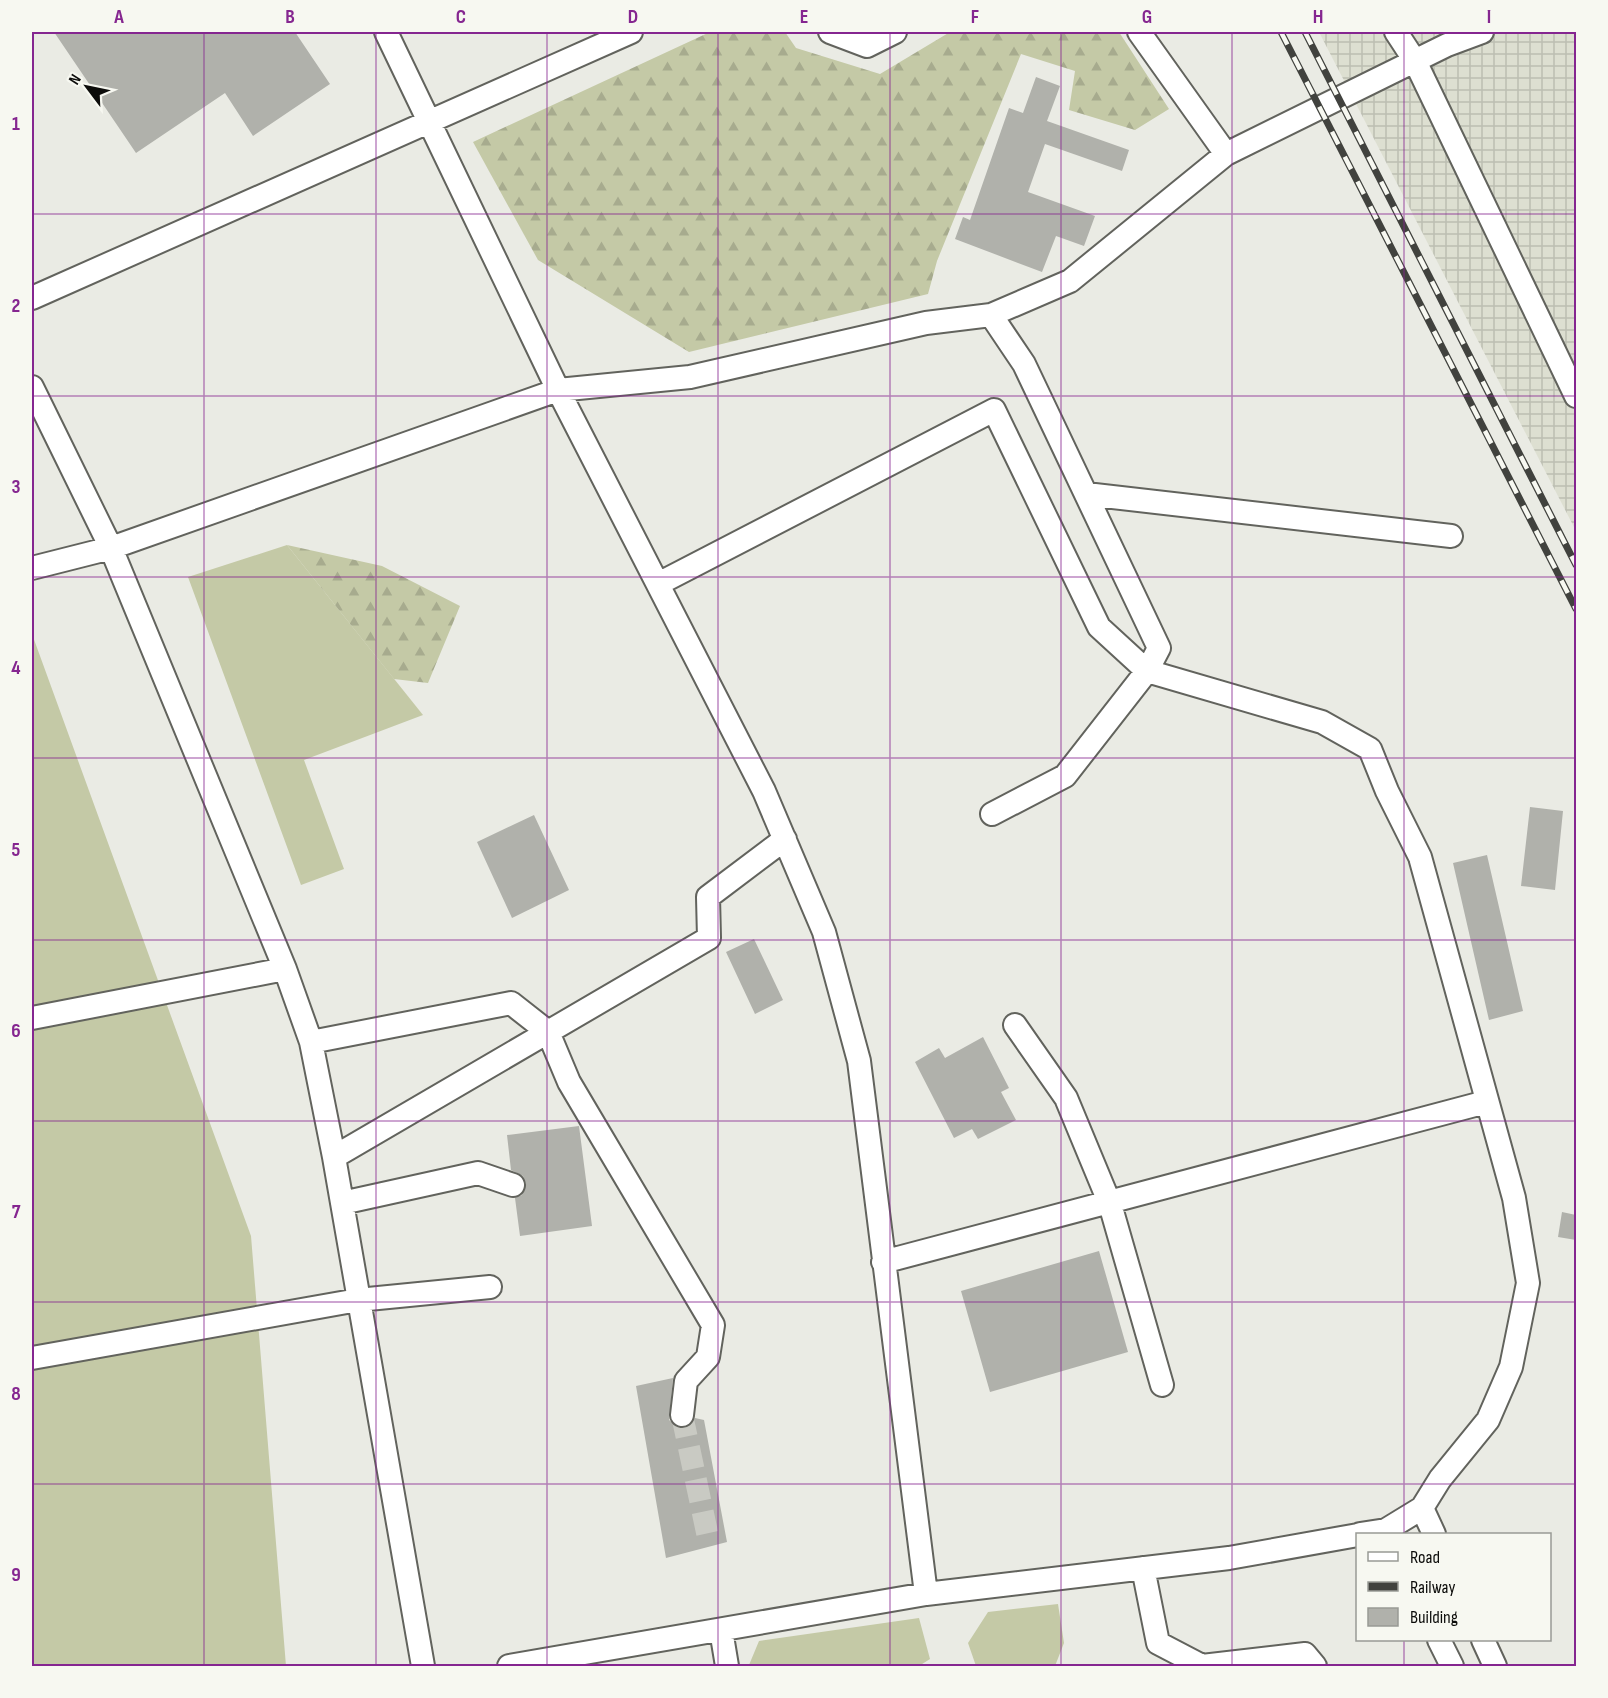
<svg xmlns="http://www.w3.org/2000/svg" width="1608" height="1698" viewBox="0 0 1608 1698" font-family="'Sofia Sans Condensed',sans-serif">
  <defs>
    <pattern id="industrial-grid" width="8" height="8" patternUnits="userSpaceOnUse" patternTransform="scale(1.5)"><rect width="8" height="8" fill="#dddfd1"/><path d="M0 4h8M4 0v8" fill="none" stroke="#bcbeb2"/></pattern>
    <pattern id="forest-firs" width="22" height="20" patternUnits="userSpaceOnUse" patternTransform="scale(1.5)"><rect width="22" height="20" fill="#c4c9a6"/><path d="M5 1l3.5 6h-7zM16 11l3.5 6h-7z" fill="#a7ab8e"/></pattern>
  </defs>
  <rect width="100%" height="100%" fill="#eaebe4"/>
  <path fill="url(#industrial-grid)" d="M 1319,32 L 1576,32 L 1576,531 Z"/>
  <path fill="#c4c9a6" d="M 287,545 L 423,715 L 304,760 L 344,869 L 301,885 L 188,577 Z
    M 32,634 L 251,1236 L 286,1666 L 32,1666 Z
    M 1058,1604 L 1064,1643 L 1055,1666 L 976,1666 L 968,1643 L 988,1612 Z
    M 919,1618 L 930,1659 L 919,1666 L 749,1665 L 759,1641 Z"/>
  <path fill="url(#forest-firs)" d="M 710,32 L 785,32 L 796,48 L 880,74 L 950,32 L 1119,32 L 1169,109 L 1135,130 L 1069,110 L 1075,71 L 1021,54 L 937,261 L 928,294 L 689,352 L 538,260 L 473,142 Z
    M 287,545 L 382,566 L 460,606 L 428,683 L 394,679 Z"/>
  <path fill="#b0b1ab" d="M 54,32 L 295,32 L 330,84 L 253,136 L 225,93 L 136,153 Z
    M 1036,77 L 1060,86 L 1047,121 L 1129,150 L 1122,171 L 1045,144 L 1028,192 L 1095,216 L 1084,246 L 1056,236 L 1042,272 L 955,239 L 963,217 L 970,220 L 1009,108 L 1023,113 Z
    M 1530,807 L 1563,811 L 1555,890 L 1521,886 Z
    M 534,815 L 569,890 L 512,918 L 477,842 Z
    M 1487,855 L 1523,1011 L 1489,1020 L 1453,863 Z
    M 754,939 L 783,1000 L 755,1014 L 726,952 Z
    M 983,1037 L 1009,1088 L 1001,1092 L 1016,1120 L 978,1139 L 972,1129 L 954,1138 L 915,1062 L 939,1048 L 945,1058 Z
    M 579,1126 L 592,1226 L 520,1236 L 515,1198 L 522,1195 L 526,1183 L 523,1176 L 511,1170 L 507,1135 Z
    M 1562,1212 L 1576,1215 L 1576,1240 L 1558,1237 Z
    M 1099,1251 L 1128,1352 L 990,1392 L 961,1291 Z
    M 673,1378 L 669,1420 L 681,1428 L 688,1427 L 695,1418 L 704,1420 L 727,1542 L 666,1558 L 636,1386 Z"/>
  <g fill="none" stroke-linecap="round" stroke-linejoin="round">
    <path stroke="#c9cac3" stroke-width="22" stroke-dasharray="22 11" stroke-linecap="butt" d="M 682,1415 L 708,1537"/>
    <defs>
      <path id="minor" d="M 386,32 L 558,390 L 764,791 L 824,932 L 859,1061 L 926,1594
        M 830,32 L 867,46 L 895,32
        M 1139,32 L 1226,154
        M 1396,32 L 1415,61 L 1576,396
        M 32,298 L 631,32
        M 991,315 L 1024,364 L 1159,648 L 1147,671 L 1065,776 L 992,814
        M 32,387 L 111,548 L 285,969 L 311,1042 L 334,1157 L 423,1666
        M 1086,494 L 1451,536
        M 32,568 L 111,548 L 558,390 L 690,377 L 926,323 L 991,315 L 1070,281 L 1226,154 L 1447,45 L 1482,32
        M 658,584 L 994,410 L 1099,627 L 1147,671 L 1322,722 L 1370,749 L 1387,791 L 1420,857 L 1514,1198 L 1528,1283 L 1511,1367 L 1488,1420 L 1440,1479 L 1422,1508 L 1386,1530 L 1360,1534
        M 32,1018 L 285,969
        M 1015,1025 L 1066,1098 L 1110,1204 L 1162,1385
        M 311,1042 L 511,1003 L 548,1032 L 569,1082 L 713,1325 L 708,1357 L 686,1381 L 682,1415
        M 334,1157 L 709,938 L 708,897 L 785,839
        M 342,1203 L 478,1173 L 513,1185
        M 883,1262 L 1486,1102
        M 32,1358 L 358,1300 L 490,1287
        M 1422,1508 L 1434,1534
        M 1143,1568 L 1158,1643 L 1202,1666 L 1305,1654 L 1315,1666
        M 721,1630 L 727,1666
        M 1439,1640 L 1452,1666
        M 1483,1640 L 1495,1666
        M 509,1666 L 926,1594 L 1229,1558 L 1358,1535"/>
    </defs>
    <use href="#minor" stroke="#62635d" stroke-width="26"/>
    <use href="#minor" stroke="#fff" stroke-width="22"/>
    <defs>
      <path id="rail" d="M 1281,32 L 1576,609
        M 1305,32 L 1576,565"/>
    </defs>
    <use href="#rail" stroke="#41423e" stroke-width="7"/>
    <use href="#rail" stroke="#f7f8f1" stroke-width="4.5" stroke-dasharray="14" stroke-linecap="butt"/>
  </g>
  <path fill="none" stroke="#852690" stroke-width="1.5" stroke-opacity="0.55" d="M 204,32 L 204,1666M 376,32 L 376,1666M 547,32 L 547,1666M 718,32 L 718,1666M 890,32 L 890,1666M 1061,32 L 1061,1666M 1232,32 L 1232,1666M 1404,32 L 1404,1534M 32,214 L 1576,214M 32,396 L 1576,396M 32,577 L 1576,577M 32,758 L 1576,758M 32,940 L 1576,940M 32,1121 L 1576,1121M 32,1302 L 1576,1302M 32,1484 L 1576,1484M 1404,1640 L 1404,1666"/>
  <rect width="1608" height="1698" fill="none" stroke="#f7f8f1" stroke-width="66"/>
  <rect x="1356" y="1533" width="195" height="108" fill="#f7f8f1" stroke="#999a95" stroke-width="1.5"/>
  <rect x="1368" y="1552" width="30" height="9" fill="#ffffff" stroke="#999a95" stroke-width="1.5"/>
  <text x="1410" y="1563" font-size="18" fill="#0c0c0a">Road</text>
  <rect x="1368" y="1582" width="30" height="9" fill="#41423e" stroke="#999a95" stroke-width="1.5"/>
  <text x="1410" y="1593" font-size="18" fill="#0c0c0a">Railway</text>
  <rect x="1368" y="1608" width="30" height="18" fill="#b0b1ab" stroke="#999a95" stroke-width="1.5"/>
  <text x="1410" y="1623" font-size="18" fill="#0c0c0a">Building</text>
  <g transform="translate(87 87) rotate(302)" stroke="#f7f8f1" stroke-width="4.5" paint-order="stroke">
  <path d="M0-4.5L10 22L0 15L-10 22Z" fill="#0c0c0a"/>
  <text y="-9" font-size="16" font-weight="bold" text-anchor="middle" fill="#0c0c0a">N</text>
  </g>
  <rect x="33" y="33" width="1542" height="1632" fill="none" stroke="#852690" stroke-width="2"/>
  <g font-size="20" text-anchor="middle" font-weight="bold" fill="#852690">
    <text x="119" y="23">A</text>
    <text x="290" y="23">B</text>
    <text x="461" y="23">C</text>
    <text x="633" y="23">D</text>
    <text x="804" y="23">E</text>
    <text x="975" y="23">F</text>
    <text x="1147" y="23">G</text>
    <text x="1318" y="23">H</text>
    <text x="1489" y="23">I</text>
    <text x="16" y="130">1</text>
    <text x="16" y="312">2</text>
    <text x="16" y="493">3</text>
    <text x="16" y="674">4</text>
    <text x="16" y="856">5</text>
    <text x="16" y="1037">6</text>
    <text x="16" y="1218">7</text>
    <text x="16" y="1400">8</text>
    <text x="16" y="1581">9</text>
  </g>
</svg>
